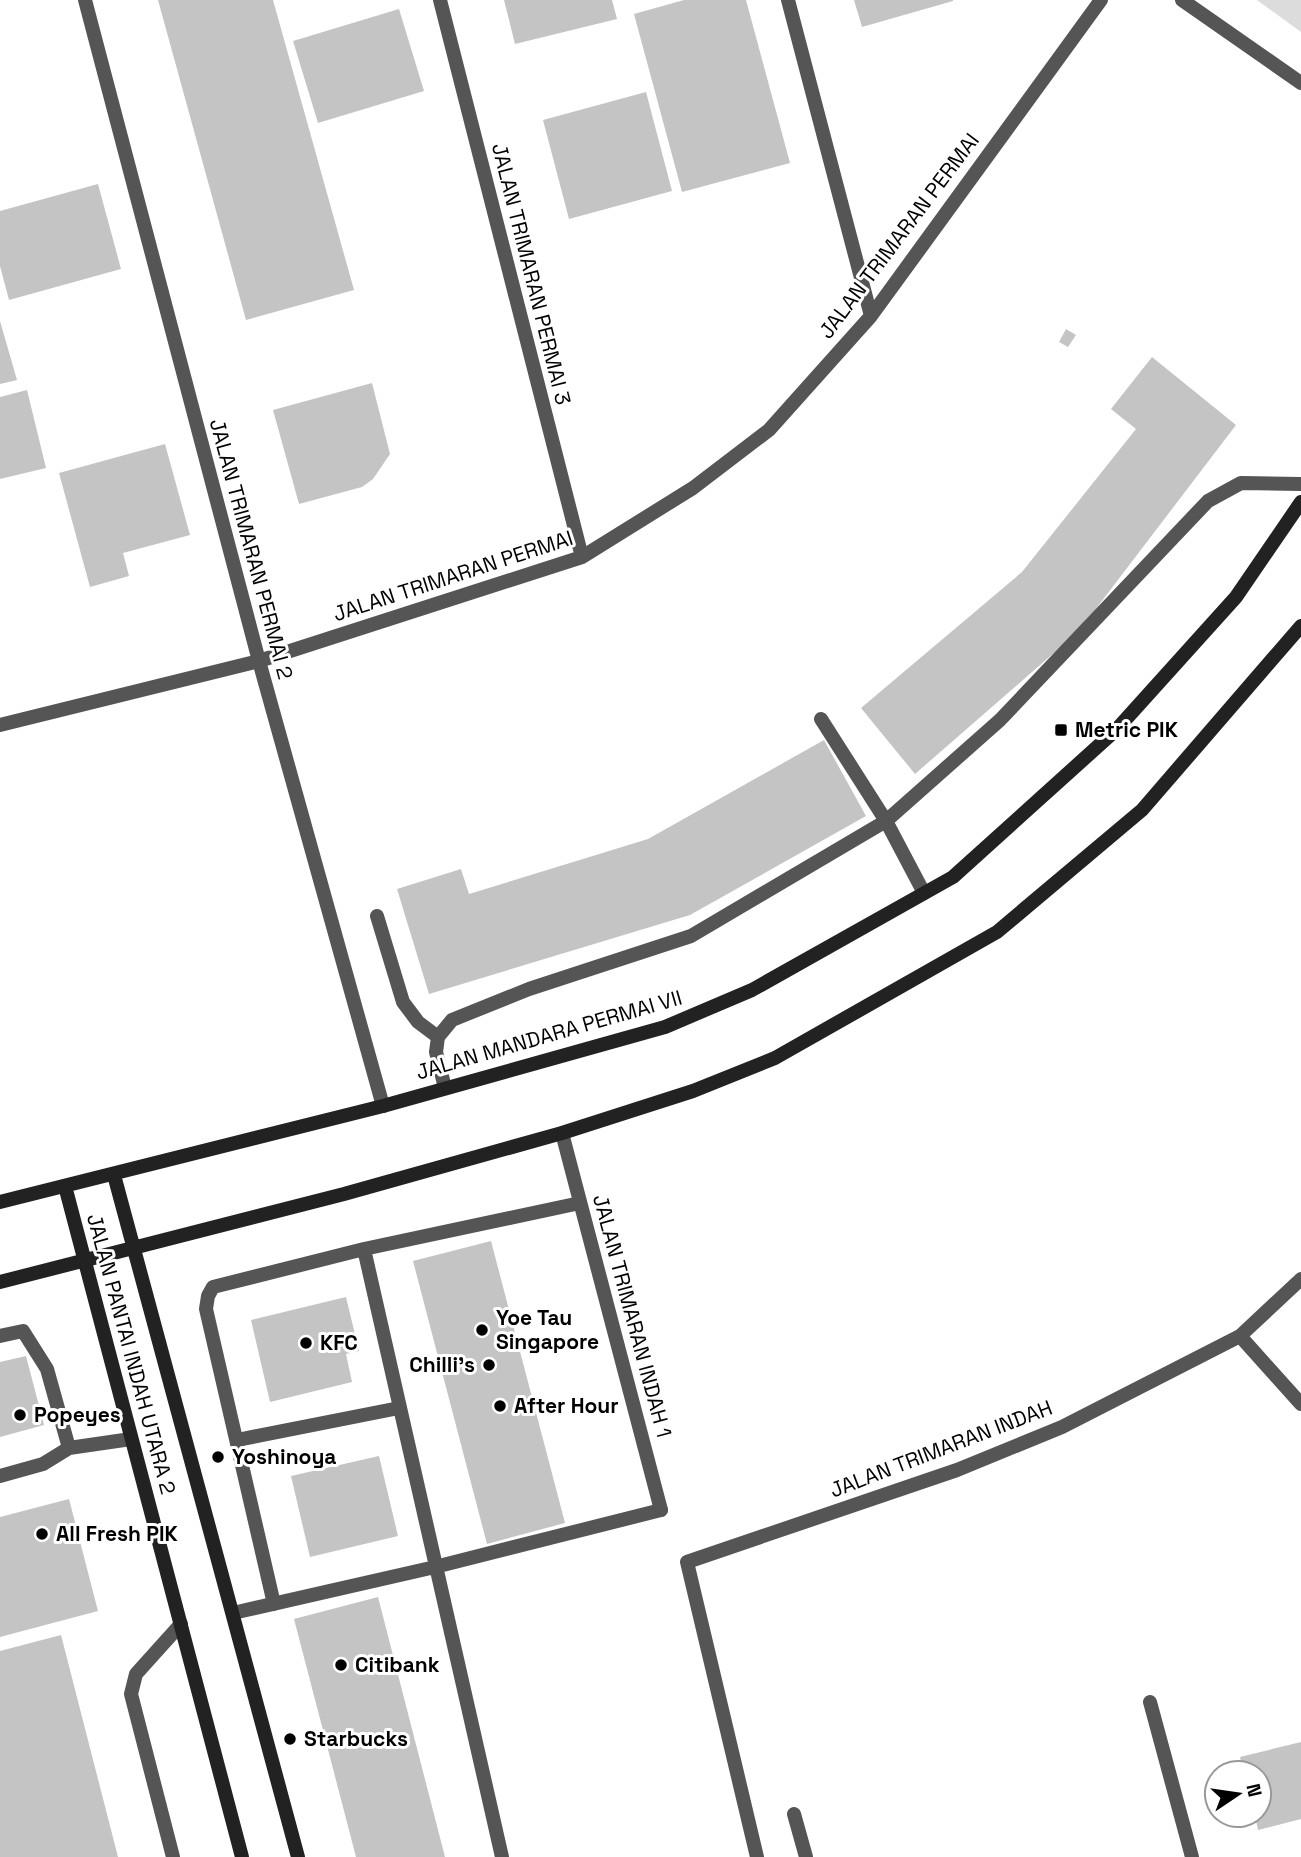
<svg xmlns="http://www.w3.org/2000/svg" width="1301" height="1857" viewBox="0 0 1301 1857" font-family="'Space Grotesk',sans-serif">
  <rect width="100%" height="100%" fill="#fff"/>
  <path fill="#dcdcdc" d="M 1257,0 L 1301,0 L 1301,32 Z"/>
  <path fill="#c4c4c4" d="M 158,0 L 273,0 L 354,290 L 246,320 Z
    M 504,0 L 612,0 L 617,19 L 515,44 Z
    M 684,0 L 746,0 L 790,163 L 682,192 L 634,14 Z
    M 854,0 L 953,0 L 953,1 L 862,27 Z
    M 399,9 L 424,91 L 318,123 L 293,41 Z
    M 646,92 L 672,191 L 569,219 L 543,120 Z
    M 98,184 L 121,269 L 9,300 L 0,266 L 0,211 Z
    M 0,321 L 17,380 L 0,384 Z
    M 1066,329 L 1076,335 L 1068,347 L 1059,342 Z
    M 1152,357 L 1236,425 L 1079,631 L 915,774 L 861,708 L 1022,572 L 1136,429 L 1111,409 Z
    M 372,383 L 390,454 L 373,479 L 362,487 L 299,504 L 273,410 Z
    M 27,390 L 46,468 L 0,479 L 0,397 Z
    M 165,444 L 190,535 L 123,553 L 129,576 L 90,587 L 59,473 Z
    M 824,740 L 866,816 L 690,915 L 429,994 L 397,889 L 461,869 L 469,894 L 648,839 Z
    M 491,1241 L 565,1523 L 487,1544 L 413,1261 Z
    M 346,1297 L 359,1351 L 346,1354 L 352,1382 L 270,1402 L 251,1320 Z
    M 26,1356 L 44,1425 L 0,1437 L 0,1362 Z
    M 379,1456 L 398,1536 L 310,1557 L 291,1476 Z
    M 69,1499 L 98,1611 L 0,1637 L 0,1517 Z
    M 378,1597 L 445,1857 L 356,1857 L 294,1619 Z
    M 61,1635 L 118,1857 L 0,1857 L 0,1651 Z
    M 1301,1742 L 1301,1819 L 1258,1830 L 1255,1815 L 1259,1815 L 1259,1773 L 1244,1773 L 1240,1757 Z"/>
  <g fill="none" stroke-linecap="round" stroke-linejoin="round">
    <path stroke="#555" stroke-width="14" d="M 821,719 L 886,821 L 924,893
      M 377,916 L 403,1002 L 418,1022 L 438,1037
      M 445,1088 L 436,1052 L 438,1037 L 452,1020 L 529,989 L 691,936 L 886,821 L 1000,720 L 1208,501 L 1241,483 L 1301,484
      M 364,1249 L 502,1857
      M 0,1336 L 23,1331 L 47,1369 L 69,1448
      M 237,1440 L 399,1408
      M 0,1476 L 43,1464 L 69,1448 L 131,1439
      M 274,1604 L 206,1309 L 208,1296 L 213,1287 L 364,1249 L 580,1203
      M 233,1613 L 435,1567 L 661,1510
      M 173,1857 L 131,1694 L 136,1674 L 181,1624"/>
    <path stroke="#555" stroke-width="14" d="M 85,0 L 259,661 L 383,1106
      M 440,0 L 582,557
      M 788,0 L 871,316
      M 1182,0 L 1301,83
      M 0,725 L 259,661 L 582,557 L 693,488 L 769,430 L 871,316 L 1101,0
      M 562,1133 L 661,1510
      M 1240,1336 L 1301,1404
      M 1150,1702 L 1192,1857
      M 794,1814 L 806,1857
      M 757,1857 L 687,1562 L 957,1470 L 1062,1427 L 1240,1336 L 1301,1279"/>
    <path stroke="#222" stroke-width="14" d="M 114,1175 L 298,1857
      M 65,1186 L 242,1857
      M 0,1202 L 383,1106 L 665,1027 L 752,990 L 953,877 L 1117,729 L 1236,597 L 1301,502
      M 0,1282 L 344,1194 L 562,1133 L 693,1091 L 775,1058 L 997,932 L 1142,810 L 1301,626"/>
  </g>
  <g fill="#000" stroke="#fff" stroke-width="2.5">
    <rect x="1054" y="723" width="14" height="14" rx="3.5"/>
    <circle cx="482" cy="1330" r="7"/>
    <circle cx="306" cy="1343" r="7"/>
    <circle cx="489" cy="1365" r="7"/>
    <circle cx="500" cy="1406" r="7"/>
    <circle cx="20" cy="1415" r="7"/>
    <circle cx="218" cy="1457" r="7"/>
    <circle cx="42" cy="1534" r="7"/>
    <circle cx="341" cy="1665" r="7"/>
    <circle cx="290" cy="1739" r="7"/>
  </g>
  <g text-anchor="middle" stroke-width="6" stroke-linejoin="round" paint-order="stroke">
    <g font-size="21" fill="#000" stroke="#fff">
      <text transform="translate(899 236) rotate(-53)" y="7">JALAN TRIMARAN PERMAI</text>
      <text transform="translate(531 274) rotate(76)" y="7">JALAN TRIMARAN PERMAI 3</text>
      <text transform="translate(251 549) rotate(75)" y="7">JALAN TRIMARAN PERMAI 2</text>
      <text transform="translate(453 576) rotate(-18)" y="7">JALAN TRIMARAN PERMAI</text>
      <text transform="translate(549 1035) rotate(-16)" y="7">JALAN MANDARA PERMAI VII</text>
      <text transform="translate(632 1316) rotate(75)" y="7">JALAN TRIMARAN INDAH 1</text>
      <text transform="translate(131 1354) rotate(75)" y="7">JALAN PANTAI INDAH UTARA 2</text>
      <text transform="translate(941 1449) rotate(-21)" y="7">JALAN TRIMARAN INDAH</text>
    </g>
    <g font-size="21" font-weight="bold" fill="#000" stroke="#fff" text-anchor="start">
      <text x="1075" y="737">Metric PIK</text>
      <text x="496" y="1325">Yoe Tau<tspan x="496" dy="24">Singapore</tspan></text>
      <text x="320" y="1350">KFC</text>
      <text x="475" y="1372" text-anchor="end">Chilli's</text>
      <text x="514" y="1413">After Hour</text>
      <text x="34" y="1422">Popeyes</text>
      <text x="232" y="1464">Yoshinoya</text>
      <text x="56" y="1541">All Fresh PIK</text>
      <text x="355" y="1672">Citibank</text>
      <text x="304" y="1746">Starbucks</text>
    </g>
  </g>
  <g transform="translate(1238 1794) rotate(77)"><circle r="33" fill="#ffffff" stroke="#999999" stroke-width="2"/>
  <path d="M0-5L12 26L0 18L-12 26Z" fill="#000000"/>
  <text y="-10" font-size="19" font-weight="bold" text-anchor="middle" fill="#000000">N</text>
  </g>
</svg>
